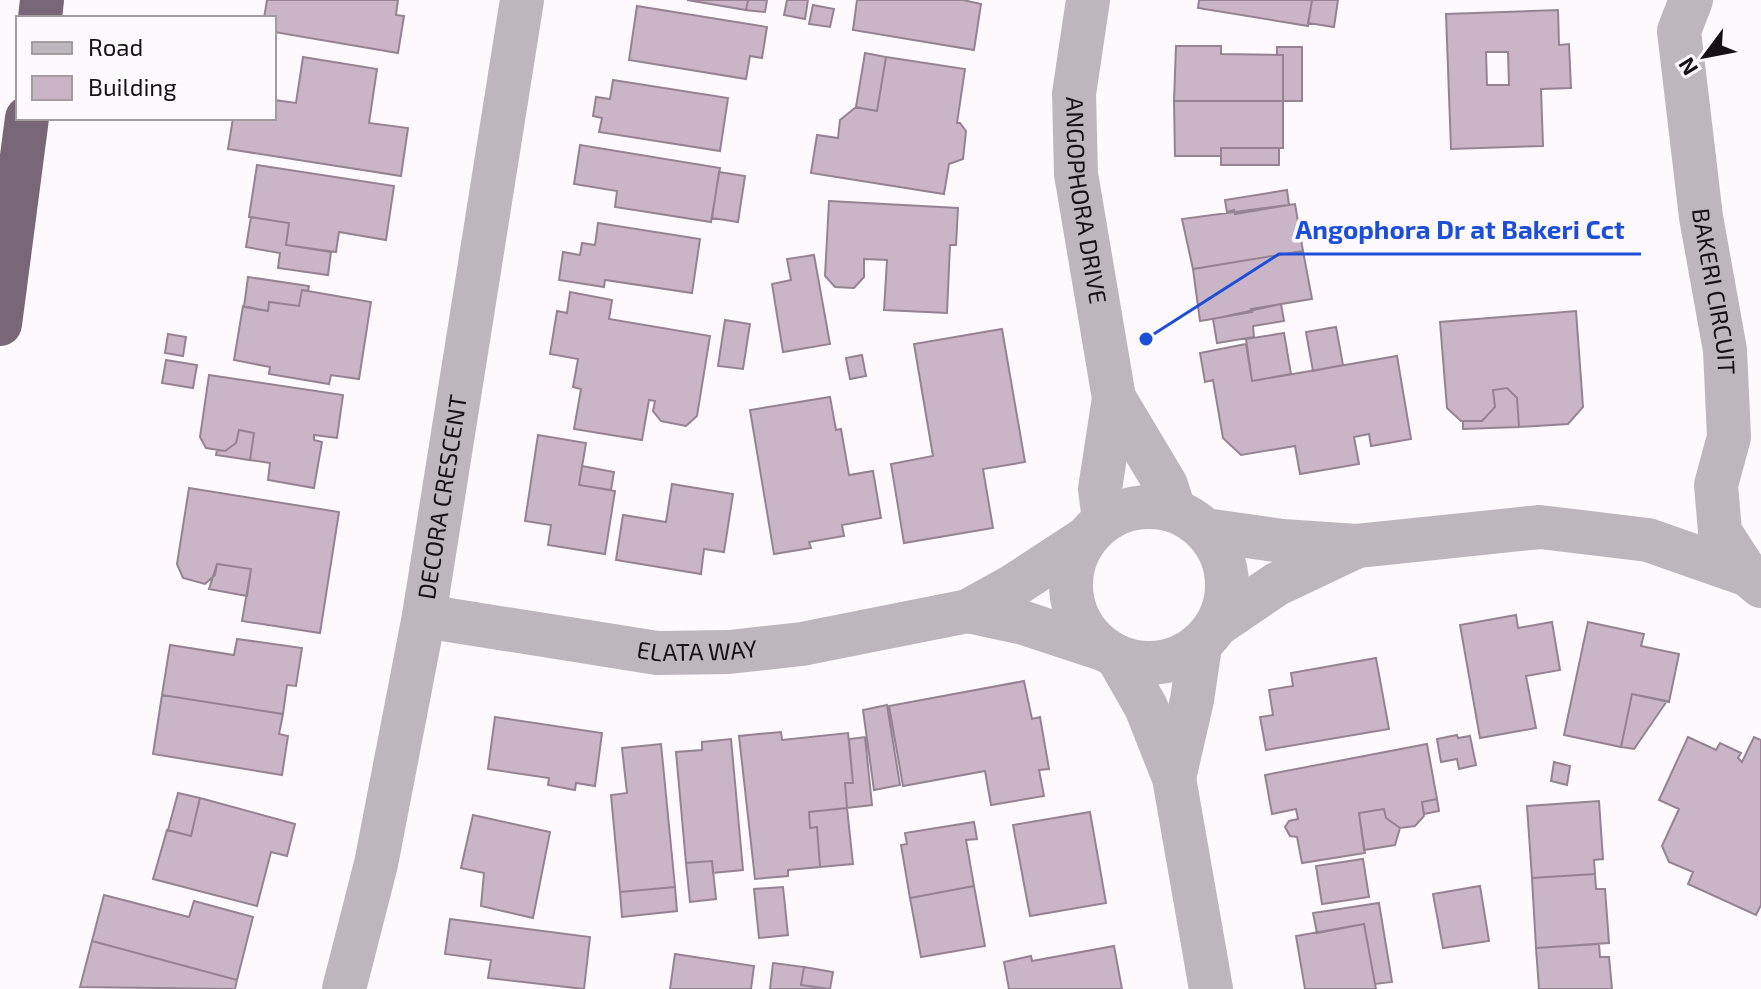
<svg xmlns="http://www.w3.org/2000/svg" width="1761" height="989" viewBox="0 0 1761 989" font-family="'Exo 2',sans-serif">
  <rect width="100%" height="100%" fill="#fef9fd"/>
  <path fill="#c9b5c6" stroke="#958392" stroke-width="2" fill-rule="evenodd" d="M 267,0 L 398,0 L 396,15 L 404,16 L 398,53 L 274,32 L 274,18 L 264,18 Z
    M 687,0 L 748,0 L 746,10 Z
    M 748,0 L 767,0 L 765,12 L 746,10 Z
    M 787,0 L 808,0 L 805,19 L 784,15 Z
    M 857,0 L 963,0 L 981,4 L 974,50 L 853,30 Z
    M 1199,0 L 1312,0 L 1308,26 L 1198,8 Z
    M 1312,0 L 1338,0 L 1334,27 L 1308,23 Z
    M 813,5 L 834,9 L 830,27 L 809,24 Z
    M 637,6 L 767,27 L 762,58 L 750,56 L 746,79 L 629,60 Z
    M 1558,10 L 1559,45 L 1569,44 L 1571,88 L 1541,89 L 1543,146 L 1451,149 L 1446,14 ZM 1486,52 L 1508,52 L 1509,85 L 1487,85 Z
    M 1176,46 L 1221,46 L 1221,54 L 1283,55 L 1283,101 L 1174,101 Z
    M 1277,47 L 1302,47 L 1302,101 L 1283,101 L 1283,55 L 1277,55 Z
    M 865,53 L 886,57 L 877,111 L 856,107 Z
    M 303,57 L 377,69 L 369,123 L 408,128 L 401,176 L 228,149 L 233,118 L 274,118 L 274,100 L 296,103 Z
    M 886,57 L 965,69 L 957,123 L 960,123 L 966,131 L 963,159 L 949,164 L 944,194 L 811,173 L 817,135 L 838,138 L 840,120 L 856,107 L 877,111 Z
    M 613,80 L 728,98 L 720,151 L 599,132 L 602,118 L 593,116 L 596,97 L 610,99 Z
    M 1174,101 L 1283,101 L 1283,148 L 1221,148 L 1221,156 L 1175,156 Z
    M 580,145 L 720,168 L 711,222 L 615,207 L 617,191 L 574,184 Z
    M 1221,148 L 1279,148 L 1279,165 L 1221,165 Z
    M 257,165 L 394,186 L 386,240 L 339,232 L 336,252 L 286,245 L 289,223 L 249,217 Z
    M 719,172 L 745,176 L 738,222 L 712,218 Z
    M 1287,190 L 1289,205 L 1235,214 L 1234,210 L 1227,212 L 1225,200 Z
    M 829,201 L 958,208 L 956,245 L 950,245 L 947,313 L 884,310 L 887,260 L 864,259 L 864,277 L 854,288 L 835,287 L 825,276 Z
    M 1295,204 L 1303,251 L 1193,269 L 1182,219 Z
    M 251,217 L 289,223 L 286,245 L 331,252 L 328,275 L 278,268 L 280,253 L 246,247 Z
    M 598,223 L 700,239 L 692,293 L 605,280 L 604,287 L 559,280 L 563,252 L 580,255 L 582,243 L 595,245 Z
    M 1303,251 L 1312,299 L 1251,309 L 1252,312 L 1200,321 L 1193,269 Z
    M 814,255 L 830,344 L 783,352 L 772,284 L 791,280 L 787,259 Z
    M 248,277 L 309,286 L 308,291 L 302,290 L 299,306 L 269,302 L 268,311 L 244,307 Z
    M 302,290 L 371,302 L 359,379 L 331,375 L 329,384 L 269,374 L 270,367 L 234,360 L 243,306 L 268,311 L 269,302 L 299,306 Z
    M 570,292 L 612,300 L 609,319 L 710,336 L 697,416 L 686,426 L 661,421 L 653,411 L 655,401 L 649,400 L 642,440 L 574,429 L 581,389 L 573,387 L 578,359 L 550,354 L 557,311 L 567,313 Z
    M 1281,304 L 1284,321 L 1253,326 L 1254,337 L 1217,343 L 1213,319 Z
    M 1576,311 L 1583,407 L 1568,424 L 1519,427 L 1517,398 L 1507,388 L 1493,390 L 1495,407 L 1482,421 L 1461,421 L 1447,408 L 1440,322 Z
    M 725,320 L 750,324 L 743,369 L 718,366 Z
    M 1336,327 L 1343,365 L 1313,371 L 1306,332 Z
    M 1002,329 L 1025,462 L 983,469 L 993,528 L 904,543 L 891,464 L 933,456 L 914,344 Z
    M 1284,333 L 1291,374 L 1252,381 L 1246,339 Z
    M 168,334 L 186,337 L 183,356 L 165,353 Z
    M 1246,344 L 1252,381 L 1397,356 L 1411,439 L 1371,446 L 1369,434 L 1354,437 L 1359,464 L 1300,474 L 1295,446 L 1241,455 L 1223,438 L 1213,380 L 1205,382 L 1200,353 Z
    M 862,355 L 866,376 L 850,379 L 846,358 Z
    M 166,360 L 197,365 L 193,388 L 162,383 Z
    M 209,375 L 343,395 L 337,438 L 314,435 L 314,440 L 322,442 L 314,488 L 268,480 L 270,463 L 250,460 L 254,433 L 239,430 L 236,443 L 225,451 L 206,448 L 200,437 Z
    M 1507,388 L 1517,398 L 1519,427 L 1463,429 L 1463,421 L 1482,421 L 1495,407 L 1493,390 Z
    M 830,397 L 836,430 L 841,429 L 849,475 L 873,471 L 881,518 L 842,525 L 844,536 L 809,542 L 811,548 L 774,554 L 750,410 Z
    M 239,430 L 254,433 L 250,460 L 216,455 L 217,450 L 225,451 L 236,443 Z
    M 538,435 L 586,443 L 579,485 L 615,491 L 605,554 L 548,545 L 551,525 L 525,521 Z
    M 582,466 L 614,472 L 611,490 L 579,485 Z
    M 672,484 L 733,494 L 724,552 L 704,549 L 701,574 L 616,560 L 623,515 L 666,522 Z
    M 189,488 L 339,512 L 320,633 L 242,621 L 251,569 L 217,564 L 215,575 L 205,584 L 183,578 L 177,564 Z
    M 217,564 L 251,569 L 247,596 L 209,589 Z
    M 1516,615 L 1518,628 L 1552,622 L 1560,670 L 1526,676 L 1536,728 L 1480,738 L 1460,625 Z
    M 1588,622 L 1644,634 L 1641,646 L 1679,654 L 1669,702 L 1632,694 L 1621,747 L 1564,735 Z
    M 237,639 L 302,648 L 296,686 L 287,685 L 283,714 L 162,695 L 170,645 L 234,655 Z
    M 1376,658 L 1389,729 L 1266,750 L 1260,717 L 1273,715 L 1269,690 L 1293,686 L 1291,673 Z
    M 1024,681 L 1032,719 L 1040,717 L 1049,769 L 1039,770 L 1044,796 L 991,805 L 985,771 L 903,786 L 889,706 Z
    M 1632,694 L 1667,701 L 1634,749 L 1621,747 Z
    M 162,695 L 283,714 L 279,734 L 288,736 L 282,775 L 153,754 Z
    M 887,705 L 900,785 L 874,790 L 863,710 Z
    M 495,717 L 602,733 L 595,786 L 576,783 L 575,790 L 548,785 L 549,778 L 488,769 Z
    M 781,732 L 782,740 L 848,733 L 853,783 L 845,783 L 847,808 L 809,812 L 810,828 L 817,827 L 820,867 L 788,870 L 788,876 L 755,879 L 739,736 Z
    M 1457,735 L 1458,738 L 1470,736 L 1476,765 L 1459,769 L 1457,759 L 1441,762 L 1437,739 Z
    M 865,737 L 872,805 L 847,808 L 845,783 L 853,783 L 849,739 Z
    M 1688,737 L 1716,750 L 1720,743 L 1741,753 L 1738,758 L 1742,762 L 1754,737 L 1761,740 L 1761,905 L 1756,915 L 1688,884 L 1693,872 L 1669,862 L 1662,846 L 1679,809 L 1659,800 Z
    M 731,739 L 743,870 L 713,873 L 712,861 L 686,863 L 676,752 L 702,750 L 702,742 Z
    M 661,744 L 675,887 L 620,892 L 611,795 L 627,793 L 622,748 Z
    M 1427,744 L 1437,799 L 1422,802 L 1424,816 L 1415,826 L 1400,828 L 1386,818 L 1384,809 L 1359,813 L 1365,853 L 1302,863 L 1297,837 L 1290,836 L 1285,827 L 1289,821 L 1298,819 L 1296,809 L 1272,814 L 1265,775 Z
    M 1554,762 L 1570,766 L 1567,785 L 1551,781 Z
    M 178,793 L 200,798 L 191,836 L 168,830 Z
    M 200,798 L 295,824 L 287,856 L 271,852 L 257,906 L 153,879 L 167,830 L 191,836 Z
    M 1437,799 L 1439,811 L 1424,814 L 1422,802 Z
    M 1599,801 L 1603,859 L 1594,860 L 1595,874 L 1532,878 L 1527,806 Z
    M 847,808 L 853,864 L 820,867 L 817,827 L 810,828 L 809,812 Z
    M 1384,809 L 1386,818 L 1400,828 L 1395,845 L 1364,850 L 1359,813 Z
    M 1090,812 L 1106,903 L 1030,916 L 1013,825 Z
    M 473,815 L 550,832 L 533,918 L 481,906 L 484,873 L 461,868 Z
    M 974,822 L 977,839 L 966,840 L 974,886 L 910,898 L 901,845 L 907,844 L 905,833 Z
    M 1363,859 L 1369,897 L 1322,904 L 1316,866 Z
    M 712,861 L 716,899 L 690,902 L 686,863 Z
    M 1595,874 L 1596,889 L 1605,889 L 1609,943 L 1536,948 L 1532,878 Z
    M 974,886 L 985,946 L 921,957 L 910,898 Z
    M 1480,886 L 1489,941 L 1443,948 L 1433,894 Z
    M 675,887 L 677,911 L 622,917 L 620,892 Z
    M 783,887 L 788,935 L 759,938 L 754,889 Z
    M 104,895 L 189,917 L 194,901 L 253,917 L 237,980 L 92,941 Z
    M 1379,903 L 1392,982 L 1375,984 L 1364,924 L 1317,933 L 1313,913 Z
    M 450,919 L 590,937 L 584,989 L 488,978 L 491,960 L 445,954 Z
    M 1364,924 L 1376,989 L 1305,989 L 1296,936 Z
    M 92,941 L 237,980 L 235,989 L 80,987 Z
    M 1599,944 L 1600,957 L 1609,957 L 1612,989 L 1539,989 L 1536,948 Z
    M 1114,946 L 1122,989 L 1009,989 L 1004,962 L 1031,956 L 1032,961 Z
    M 675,954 L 754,966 L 751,989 L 670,989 Z
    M 773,963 L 804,967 L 801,985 L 827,989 L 770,989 Z
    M 804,967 L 833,972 L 830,989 L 801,985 Z"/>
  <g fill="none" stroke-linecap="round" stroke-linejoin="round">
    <g stroke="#beb6bd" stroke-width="44">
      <path id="s1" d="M 1088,0 L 1074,94 L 1076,174 L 1114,398 L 1100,489 L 1104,520"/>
      <path id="s2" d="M 1691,0 L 1679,31 L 1701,217 L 1725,350 L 1729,437 L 1716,485 L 1720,532 L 1748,575 L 1761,586"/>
      <path d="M 1114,398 L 1166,485 L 1174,510"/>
      <circle cx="1149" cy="585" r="78"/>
      <path d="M 1205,530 L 1282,541 L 1357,546 L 1540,527 L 1648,540 L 1748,575"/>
      <path d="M 968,611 L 1024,623 L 1106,650"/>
      <path id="s3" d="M 424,616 L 657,653 L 729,652 L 802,644 L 968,611 L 1013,586 L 1085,539"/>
      <path d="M 1218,624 L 1277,584 L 1355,547"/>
      <path d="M 1118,658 L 1146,707 L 1174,778 L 1211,989"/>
      <path d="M 1174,778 L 1192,700 L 1200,646"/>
      <path id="s4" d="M 344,989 L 376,864 L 424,616 L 522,0"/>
    </g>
    <path stroke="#786776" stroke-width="44" d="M 40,18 L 42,0
      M 0,324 L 27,118"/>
  </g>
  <g text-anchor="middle" stroke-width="7" stroke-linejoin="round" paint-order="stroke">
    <g font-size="24" fill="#171016" stroke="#fef9fd">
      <text dy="8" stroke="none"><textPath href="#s1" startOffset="202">ANGOPHORA DRIVE</textPath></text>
      <text dy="8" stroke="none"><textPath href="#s2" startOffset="296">BAKERI CIRCUIT</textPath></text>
      <text dy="8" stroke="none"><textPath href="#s4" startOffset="502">DECORA CRESCENT</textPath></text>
      <text dy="8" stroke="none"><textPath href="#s3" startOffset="276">ELATA WAY</textPath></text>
    </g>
  </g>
  <path fill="none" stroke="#1d4ed8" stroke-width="3" d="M1146 339L1279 254H1641"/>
  <circle fill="#1d4ed8" stroke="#fef9fd" stroke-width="3" cx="1146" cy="339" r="8"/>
  <g font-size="26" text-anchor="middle" font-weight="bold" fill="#1d4ed8" stroke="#fef9fd" stroke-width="7" stroke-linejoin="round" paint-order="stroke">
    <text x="1460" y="239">Angophora Dr at Bakeri Cct</text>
  </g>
  <rect x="16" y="16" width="260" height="104" fill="#fef9fd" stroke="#a29ca1" stroke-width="2"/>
  <rect x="32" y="42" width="40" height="12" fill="#beb6bd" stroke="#a29ca1" stroke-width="2"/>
  <text x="88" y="56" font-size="24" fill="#171016">Road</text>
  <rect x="32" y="76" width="40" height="24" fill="#c9b5c6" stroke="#a29ca1" stroke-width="2"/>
  <text x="88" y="96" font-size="24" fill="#171016">Building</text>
  <g transform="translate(1705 56) rotate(238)" stroke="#fef9fd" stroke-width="6" paint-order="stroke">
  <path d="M0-6L14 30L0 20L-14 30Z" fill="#171016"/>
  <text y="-12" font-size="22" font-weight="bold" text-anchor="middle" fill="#171016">N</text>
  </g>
</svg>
